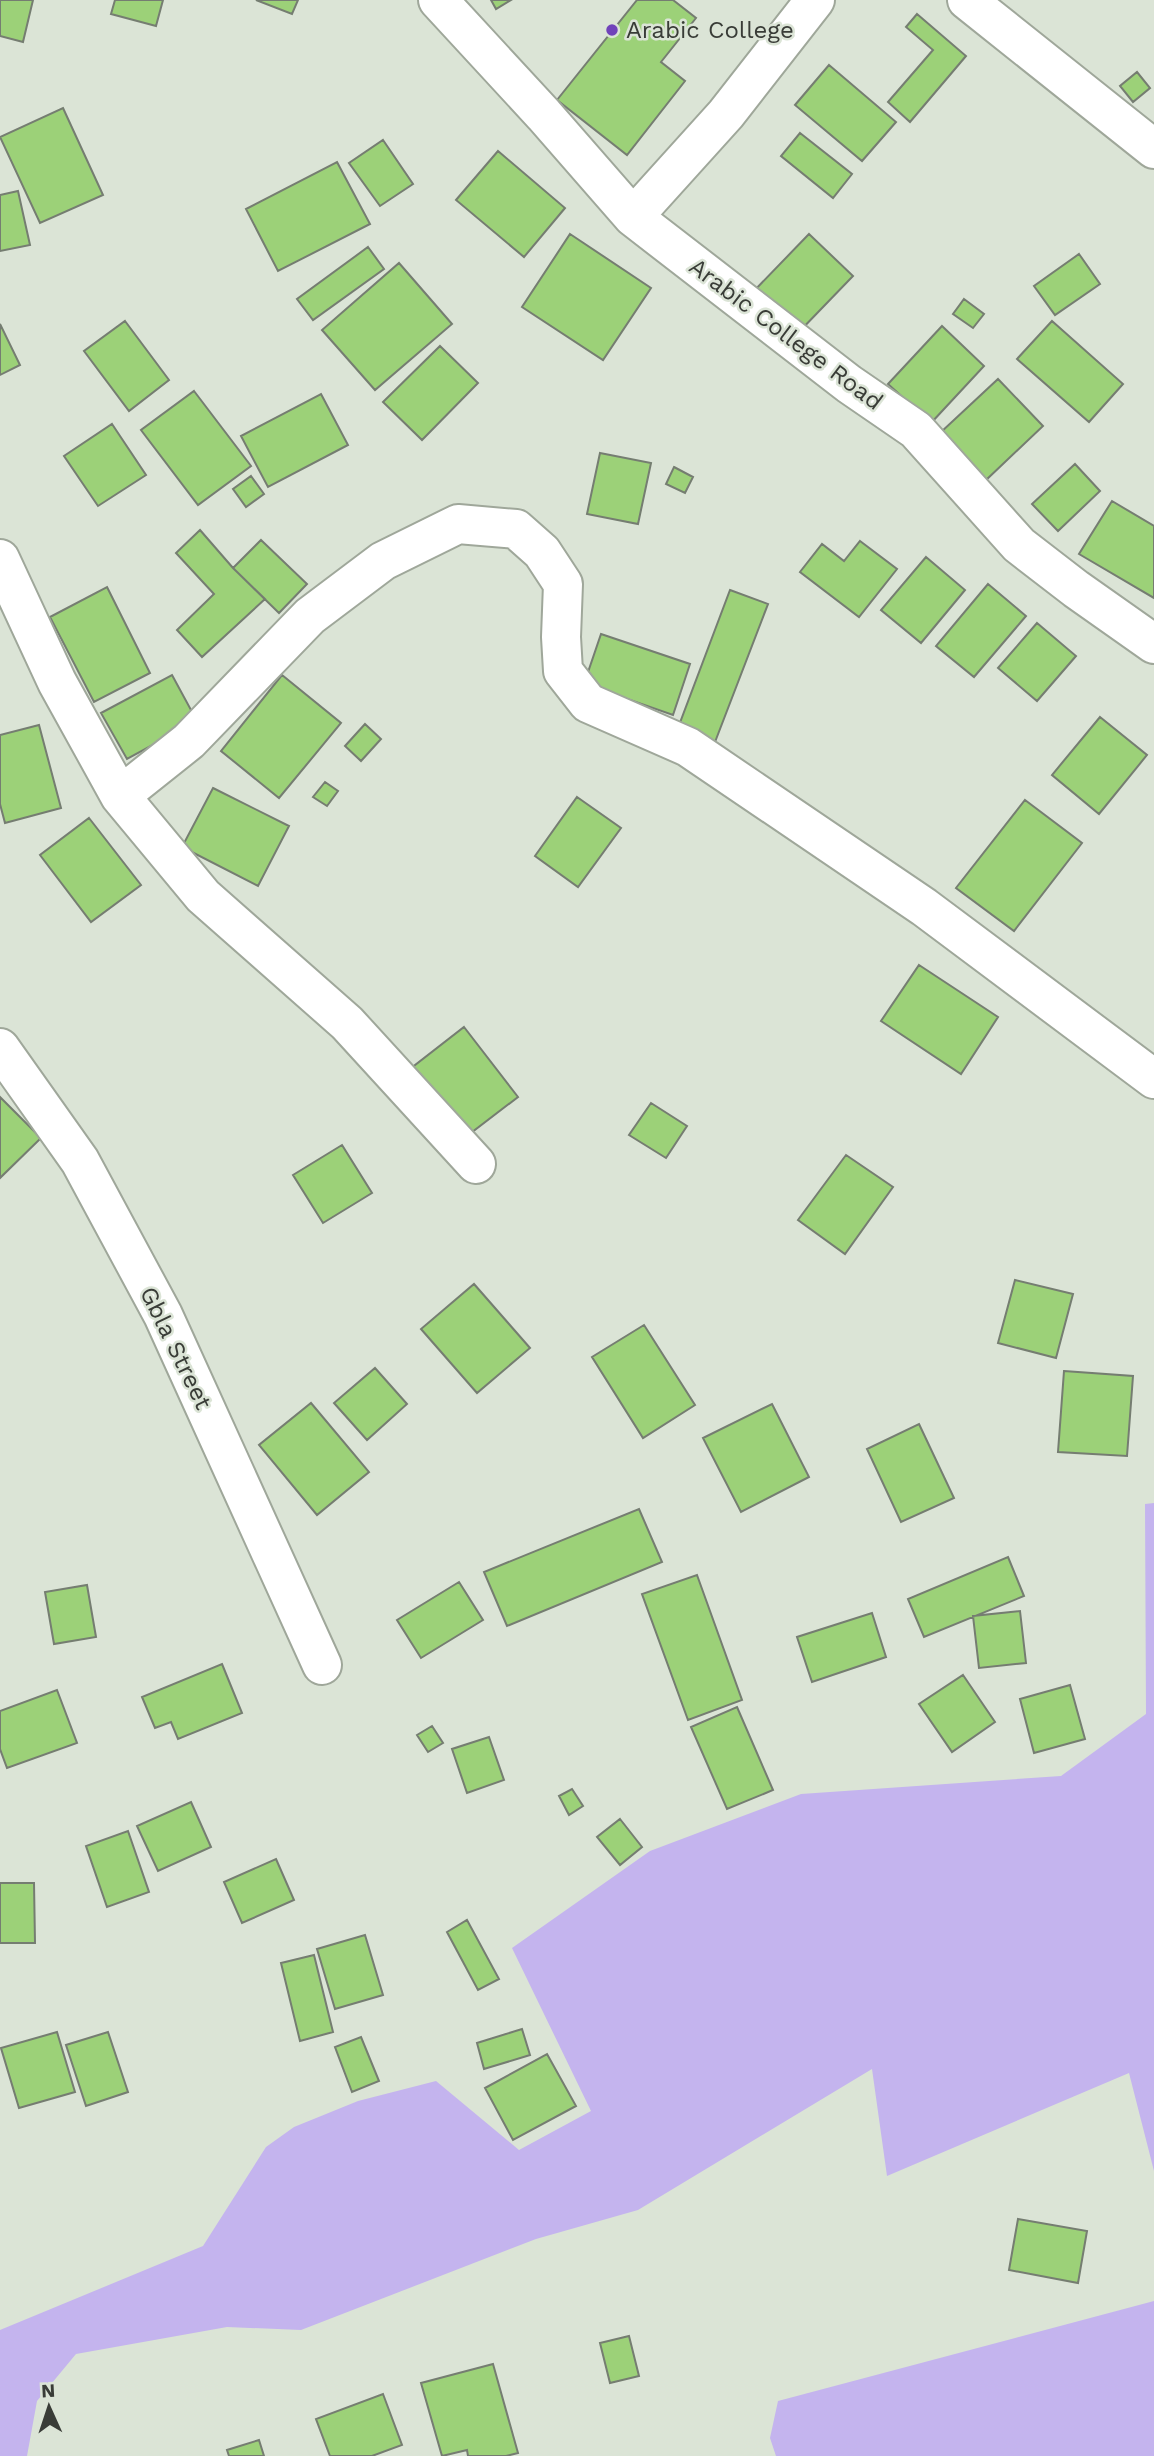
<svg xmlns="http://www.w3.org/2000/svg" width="1154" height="2456" viewBox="0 0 1154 2456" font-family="'Work Sans',sans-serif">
  <rect width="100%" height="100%" fill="#dbe4d6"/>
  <path fill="#c4b4ee" d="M 1154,1503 L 1154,2171 L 1129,2073 L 887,2176 L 872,2069 L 638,2210 L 536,2239 L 301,2330 L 227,2327 L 76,2354 L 37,2401 L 27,2456 L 0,2456 L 0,2330 L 203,2246 L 266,2147 L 294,2127 L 358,2101 L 436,2081 L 519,2150 L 591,2111 L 512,1948 L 650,1851 L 801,1794 L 1061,1776 L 1146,1714 L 1145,1504 Z
    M 1154,2301 L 1154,2456 L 776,2456 L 770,2438 L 778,2401 Z"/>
  <path fill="#9cd178" stroke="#757d71" stroke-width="2" d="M 0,0 L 33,0 L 23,42 L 0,36 Z
    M 115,0 L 163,0 L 156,26 L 111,14 Z
    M 256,0 L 298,0 L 292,14 Z
    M 491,0 L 511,0 L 496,9 Z
    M 637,0 L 673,0 L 696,18 L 661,62 L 685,81 L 627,155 L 557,100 Z
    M 917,14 L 966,56 L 910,122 L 888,102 L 933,50 L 906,27 Z
    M 829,65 L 896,122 L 862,161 L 795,105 Z
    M 1137,72 L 1150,88 L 1133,102 L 1120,86 Z
    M 63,108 L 103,195 L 40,223 L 0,137 Z
    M 800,133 L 852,174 L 833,198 L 781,156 Z
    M 383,140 L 413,184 L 380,206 L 349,163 Z
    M 498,151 L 565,208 L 524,257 L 456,200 Z
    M 337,162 L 370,224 L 278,271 L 246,209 Z
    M 18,191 L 30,245 L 0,251 L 0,195 Z
    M 570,234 L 651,288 L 603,360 L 522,307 Z
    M 809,234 L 853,276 L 795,336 L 751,294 Z
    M 368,247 L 384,269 L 313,320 L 297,299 Z
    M 1079,254 L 1100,284 L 1055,315 L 1034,286 Z
    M 399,263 L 452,324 L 375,390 L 322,330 Z
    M 964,299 L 984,314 L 973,328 L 953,314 Z
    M 125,321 L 169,380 L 129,411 L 84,351 Z
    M 1052,321 L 1123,384 L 1089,422 L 1017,359 Z
    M 0,324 L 20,365 L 0,375 Z
    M 942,326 L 984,366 L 931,423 L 888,384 Z
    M 440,346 L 478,383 L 422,440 L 383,402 Z
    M 998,379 L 1043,426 L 985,481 L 940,433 Z
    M 194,391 L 251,466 L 198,505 L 141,430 Z
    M 321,394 L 348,445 L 268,487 L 241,436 Z
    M 112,424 L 146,475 L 98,506 L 64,456 Z
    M 600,453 L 651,463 L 638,524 L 587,514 Z
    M 1075,464 L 1100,491 L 1058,531 L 1032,504 Z
    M 674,467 L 693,477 L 685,493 L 666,484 Z
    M 251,476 L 264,494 L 246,507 L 233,489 Z
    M 1112,501 L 1154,526 L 1154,598 L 1079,554 Z
    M 200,530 L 233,568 L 265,599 L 202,657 L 177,630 L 214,594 L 176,553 Z
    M 261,540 L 307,584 L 279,613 L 233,568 Z
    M 860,541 L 897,569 L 859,617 L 800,572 L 822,544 L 844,561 Z
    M 926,557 L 965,590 L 921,643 L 881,610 Z
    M 988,584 L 1026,616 L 974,677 L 936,646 Z
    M 107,587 L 150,673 L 94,702 L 50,617 Z
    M 730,590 L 768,604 L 715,742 L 678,728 Z
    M 1037,623 L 1076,656 L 1037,701 L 998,668 Z
    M 601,634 L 690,664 L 673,715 L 584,684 Z
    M 172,675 L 197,721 L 127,759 L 101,713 Z
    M 282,675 L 341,723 L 279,798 L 221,751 Z
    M 1100,717 L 1147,755 L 1099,814 L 1052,775 Z
    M 365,724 L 381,739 L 361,761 L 345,746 Z
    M 39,725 L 61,808 L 5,823 L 0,804 L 0,735 Z
    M 325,782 L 338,791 L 327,806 L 313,797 Z
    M 213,788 L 289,826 L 258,886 L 182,847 Z
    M 577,797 L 621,828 L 578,887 L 535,856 Z
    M 1025,800 L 1082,843 L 1014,931 L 956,888 Z
    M 89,818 L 141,885 L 91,922 L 40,855 Z
    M 919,965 L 998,1017 L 961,1074 L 881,1021 Z
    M 464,1027 L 518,1097 L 463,1139 L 410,1069 Z
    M 0,1097 L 41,1138 L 0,1178 Z
    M 651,1103 L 687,1126 L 666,1158 L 629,1135 Z
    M 342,1145 L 372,1193 L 323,1223 L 293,1175 Z
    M 846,1155 L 893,1187 L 845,1254 L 798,1220 Z
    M 1015,1280 L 1073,1294 L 1056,1358 L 998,1343 Z
    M 474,1284 L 530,1348 L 477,1393 L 421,1329 Z
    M 644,1325 L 695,1405 L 643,1438 L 592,1357 Z
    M 375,1368 L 407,1404 L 367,1440 L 334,1403 Z
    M 1064,1371 L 1133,1376 L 1127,1456 L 1058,1452 Z
    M 311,1403 L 369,1472 L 317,1515 L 259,1445 Z
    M 772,1404 L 809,1477 L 741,1512 L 703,1438 Z
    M 919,1424 L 954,1498 L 901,1522 L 867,1449 Z
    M 639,1509 L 662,1562 L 507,1626 L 484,1572 Z
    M 1008,1557 L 1024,1596 L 924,1637 L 908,1599 Z
    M 697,1575 L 742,1700 L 688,1720 L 642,1594 Z
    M 459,1582 L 483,1620 L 421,1658 L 397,1620 Z
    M 87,1585 L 96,1637 L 54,1644 L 45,1592 Z
    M 1020,1611 L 1026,1663 L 979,1668 L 973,1616 Z
    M 872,1613 L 886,1657 L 812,1682 L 797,1637 Z
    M 222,1664 L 242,1713 L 178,1739 L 171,1722 L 155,1728 L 142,1697 Z
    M 963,1675 L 995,1722 L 952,1752 L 919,1704 Z
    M 1070,1685 L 1085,1739 L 1034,1753 L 1020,1699 Z
    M 57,1690 L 77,1743 L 7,1768 L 0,1749 L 0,1711 Z
    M 737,1707 L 773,1790 L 727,1809 L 691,1727 Z
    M 432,1726 L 443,1743 L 428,1752 L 417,1735 Z
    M 489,1737 L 504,1780 L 467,1793 L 452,1749 Z
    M 572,1789 L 583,1806 L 569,1815 L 559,1796 Z
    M 191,1802 L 211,1847 L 158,1871 L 137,1826 Z
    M 620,1819 L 642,1847 L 620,1865 L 597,1837 Z
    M 128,1831 L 149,1892 L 107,1907 L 86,1846 Z
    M 276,1859 L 294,1900 L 242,1923 L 224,1882 Z
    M 0,1883 L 34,1883 L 35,1943 L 0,1943 Z
    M 467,1920 L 499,1979 L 478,1990 L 447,1932 Z
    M 365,1935 L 383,1995 L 335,2009 L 317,1949 Z
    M 314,1955 L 333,2032 L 300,2041 L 281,1963 Z
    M 522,2029 L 530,2055 L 484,2069 L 477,2043 Z
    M 57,2032 L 75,2092 L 19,2108 L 1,2048 Z
    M 108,2032 L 128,2092 L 86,2106 L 66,2045 Z
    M 361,2037 L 379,2081 L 352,2092 L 335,2047 Z
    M 547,2054 L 576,2106 L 513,2140 L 485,2088 Z
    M 1018,2219 L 1087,2231 L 1078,2283 L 1009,2270 Z
    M 629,2336 L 639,2376 L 610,2383 L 600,2343 Z
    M 493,2364 L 518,2453 L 506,2456 L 468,2456 L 467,2450 L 442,2456 L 421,2383 Z
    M 383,2394 L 402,2445 L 372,2456 L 330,2456 L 316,2419 Z
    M 259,2440 L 264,2456 L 229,2456 L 227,2450 Z"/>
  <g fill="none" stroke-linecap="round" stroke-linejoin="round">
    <defs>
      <path id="minor" d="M 438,0 L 544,115 L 633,217 L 849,384 L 916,430 L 1019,545 L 1076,589 L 1154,644
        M 967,0 L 1154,149
        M 633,217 L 726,114 L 815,0
        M 0,559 L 57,682 L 120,796 L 203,896 L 347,1023 L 476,1164
        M 120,796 L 189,741 L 310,616 L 383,561 L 458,524 L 516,529 L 542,552 L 563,584 L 561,637 L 563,671 L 588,703 L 688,747 L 924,907 L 1154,1079
        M 0,1048 L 80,1161 L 163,1315 L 322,1665"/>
    </defs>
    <use href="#minor" stroke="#9fa79a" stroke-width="42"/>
    <use href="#minor" stroke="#fff" stroke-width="38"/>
  </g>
  <circle fill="#7042ba" stroke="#dbe4d6" stroke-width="2.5" cx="612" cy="30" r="7"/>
  <g text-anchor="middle" stroke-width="5" stroke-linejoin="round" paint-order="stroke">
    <g font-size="24" fill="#393c37" stroke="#dbe4d6" text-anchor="start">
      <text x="626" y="38">Arabic College</text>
    </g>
    <g font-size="24" fill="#393c37" stroke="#dbe4d6">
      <text transform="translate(786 334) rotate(37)" y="8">Arabic College Road</text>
      <text transform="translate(176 1348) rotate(64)" y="8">Gbla Street</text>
    </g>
  </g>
  <g transform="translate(49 2407) rotate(357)" stroke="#dbe4d6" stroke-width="5" paint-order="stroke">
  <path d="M0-5L12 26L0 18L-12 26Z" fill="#393c37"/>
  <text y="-10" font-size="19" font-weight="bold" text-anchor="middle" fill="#393c37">N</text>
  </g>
</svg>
